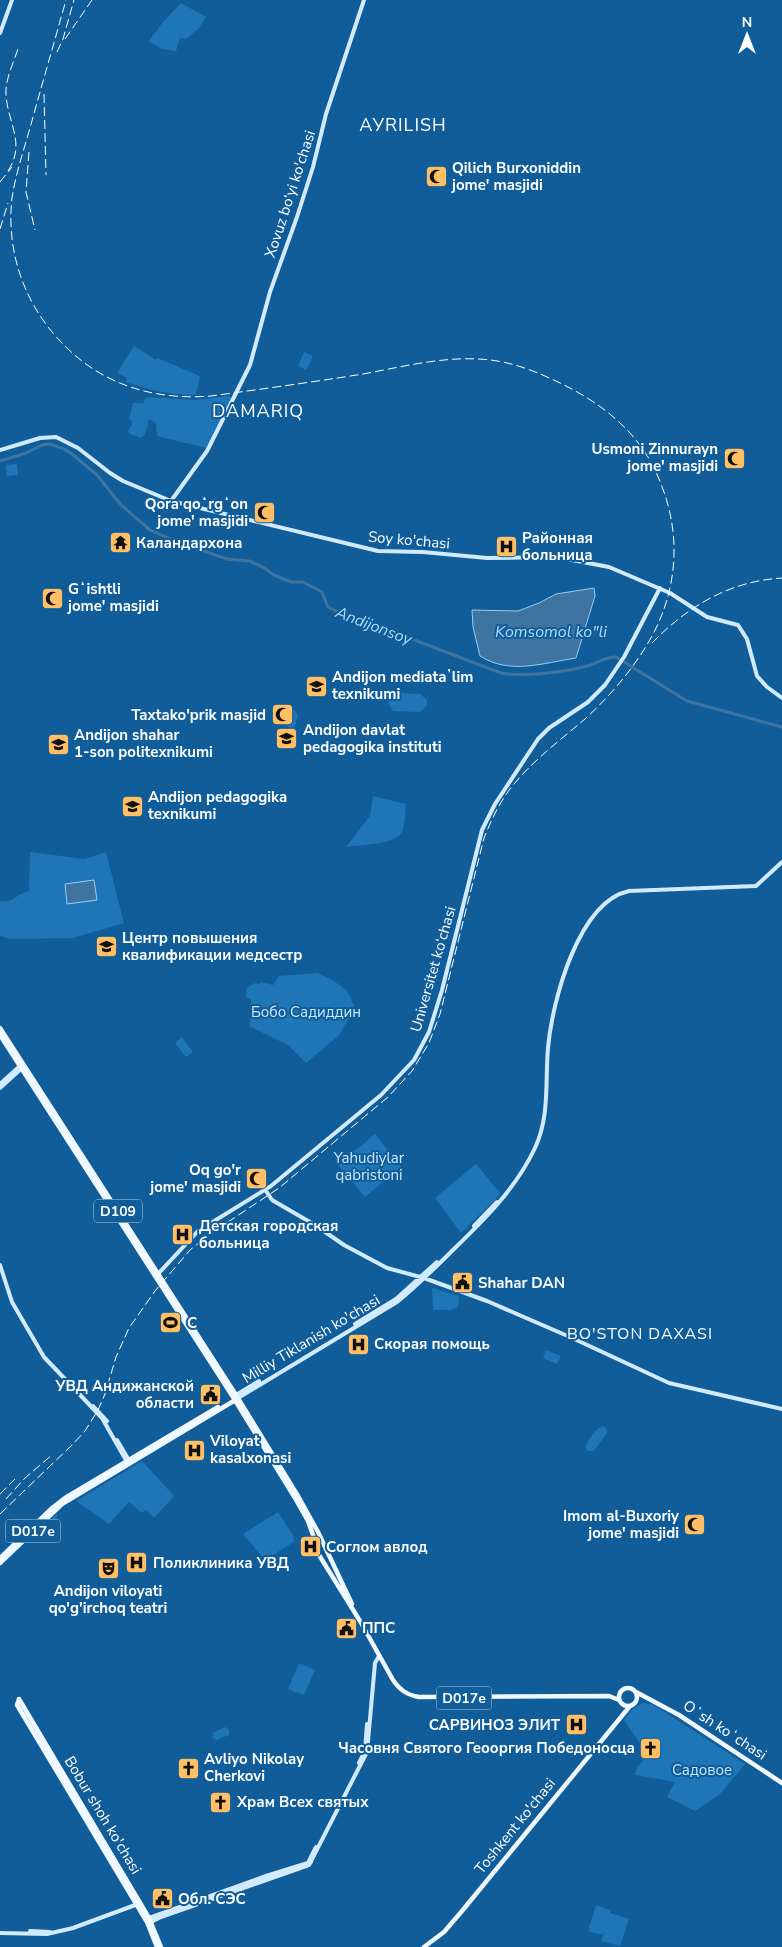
<svg xmlns="http://www.w3.org/2000/svg" width="782" height="1947" viewBox="0 0 782 1947" font-family="'Nunito Sans',sans-serif">
  <rect width="100%" height="100%" fill="#105d99"/>
  <path fill="#1f76b6" d="M 181,3 L 206,17 L 199,28 L 186,39 L 180,38 L 176,51 L 162,49 L 149,41 L 163,22 Z
    M 134,346 L 156,360 L 157,358 L 200,376 L 196,395 C 171,395 149,390 126,382 L 127,378 L 117,373 Z
    M 304,352 L 313,356 L 306,370 L 298,366 Z
    M 229,396 L 231,399 L 206,448 L 157,436 L 156,423 L 149,419 L 145,434 L 141,438 L 130,434 L 128,431 L 133,422 L 129,419 L 133,403 L 143,403 L 146,397 L 195,400 Z
    M 17,464 L 18,475 L 7,476 L 6,465 Z
    M 396,693 L 420,694 L 427,700 L 427,706 L 420,712 L 393,711 L 388,703 L 390,697 Z
    M 294,710 L 298,715 L 295,727 L 290,729 L 286,724 L 290,712 Z
    M 373,796 L 406,804 C 405,813 405,824 402,832 C 396,845 358,845 346,847 L 370,816 Z
    M 30,852 L 84,859 L 106,852 L 124,923 L 73,938 L 11,939 L 0,936 L 0,901 C 13,904 17,893 29,891 Z
    M 317,973 C 327,977 343,985 349,994 C 351,998 352,1003 355,1008 L 339,1035 L 306,1063 L 288,1045 L 249,1026 L 251,1017 L 251,999 L 246,998 L 247,988 L 255,983 L 259,984 L 261,982 L 273,985 L 279,976 Z
    M 182,1037 L 193,1052 L 186,1057 L 175,1043 Z
    M 375,1134 L 401,1167 L 365,1197 L 338,1165 Z
    M 476,1164 L 500,1193 L 497,1198 L 461,1233 L 435,1198 Z
    M 432,1288 L 459,1296 L 458,1307 L 450,1310 L 433,1310 Z
    M 546,1350 L 561,1356 L 557,1364 L 543,1358 Z
    M 603,1426 L 607,1429 L 607,1433 L 594,1451 L 588,1451 L 586,1448 C 587,1440 596,1428 603,1426 Z
    M 142,1461 L 174,1496 L 154,1518 L 146,1510 L 142,1513 L 129,1502 L 109,1524 L 76,1501 Z
    M 278,1512 L 293,1535 L 294,1542 L 265,1560 L 243,1534 Z
    M 58,1513 L 53,1534 L 48,1529 L 43,1527 Z
    M 299,1663 L 315,1670 L 304,1695 L 288,1689 Z
    M 643,1703 L 654,1705 L 745,1764 L 720,1794 L 695,1811 L 667,1797 L 675,1782 L 635,1775 L 637,1768 L 648,1755 L 624,1720 L 633,1708 Z
    M 225,1727 L 229,1730 L 229,1735 L 216,1740 L 212,1738 L 213,1733 Z
    M 596,1905 L 610,1910 L 610,1913 L 629,1919 L 620,1946 L 601,1941 L 605,1930 L 602,1935 L 588,1931 Z"/>
  <path fill="#3e749f" stroke="#93cef8" d="M 594,588 L 595,596 L 576,658 C 543,663 510,675 480,656 L 473,627 L 472,610 L 518,611 L 539,603 L 556,594 Z
    M 94,880 L 97,900 L 67,904 L 65,884 Z"/>
  <g fill="none" stroke-linecap="round" stroke-linejoin="round">
    <path stroke="#3e749f" stroke-width="3" d="M 0,461 L 26,453 L 42,445 L 50,444 L 64,449 L 72,454 L 97,475 L 121,505 L 150,530 L 177,542 L 227,559 L 249,561 L 263,567 L 274,575 L 291,582 L 303,582 L 322,592 L 328,607 L 336,611 L 383,628 L 501,673 C 523,677 566,672 587,666 C 597,664 606,656 616,657 L 687,701 L 782,727"/>
    <path stroke="#d2eafd" stroke-width="4" d="M 0,33 L 12,0
      M 0,450 L 40,438 L 56,437 L 78,448 L 110,473 L 123,481 L 171,501 L 378,551 L 423,552 L 487,558 L 556,557 L 609,567 L 670,593 L 707,617 L 738,625 L 747,639 L 757,676 L 767,687 L 782,698
      M 171,501 L 207,451 L 250,365 L 270,292 L 297,217 L 313,167 L 326,114 L 364,0
      M 0,1084 L 21,1065
      M 0,1088 L 22,1068
      M 266,1191 L 272,1200 L 315,1225 L 344,1245 L 387,1268 L 424,1278 L 487,1301 L 570,1337 L 669,1383 L 782,1409
      M 474,1226 L 497,1202
      M 0,1265 L 12,1302 L 44,1357 L 102,1418 L 127,1462
      M 158,1274 L 198,1231 L 271,1186 L 381,1095 L 414,1060 L 429,1032 L 442,990 L 482,830 L 495,804 L 538,739 L 549,728 L 588,702 L 605,685 L 624,657 L 660,588
      M 355,1324 L 396,1299 L 437,1262
      M 236,1395 L 259,1381
      M 238,1398 L 397,1302 C 417,1286 436,1267 455,1248 C 486,1218 516,1188 535,1148 C 550,1116 545,1082 548,1048 C 552,1002 578,902 629,891 L 756,886 L 782,862
      M 93,1406 L 107,1421
      M 117,1440 L 130,1462
      M 359,1763 L 365,1751 L 367,1724
      M 309,1861 L 316,1847
      M 149,1918 L 266,1876 L 311,1862
      M 151,1922 L 161,1917 L 309,1865 L 367,1752 L 375,1663 L 379,1656
      M 30,1931 L 50,1932
      M 0,1933 L 47,1934 L 73,1928 L 138,1904"/>
    <path stroke="#eff7ff" stroke-width="4.5" d="M 0,1028 L 236,1395 L 298,1496 L 318,1532 L 352,1604
      M 0,1035 L 233,1397 L 295,1498 L 308,1521 L 313,1535 L 314,1547 L 360,1621 L 393,1680 C 400,1690 407,1695 419,1697 L 609,1696 L 619,1700
      M 0,1558 L 52,1508 L 65,1498 L 218,1407
      M 0,1563 L 62,1504 L 237,1399
      M619 1697a9 9 0 1 1 18 0a9 9 0 1 1-18 0Z
      M 636,1692 L 679,1715 L 782,1783
      M 19,1699 L 149,1918 L 161,1947
      M 19,1699 L 17,1705 L 147,1922 L 157,1947
      M 424,1947 L 444,1932 L 462,1911 L 630,1706"/>
    <path stroke="#fff" stroke-width="1" stroke-dasharray="9 4" stroke-linecap="butt" d="M 65,39 L 92,0
      M 57,52 L 63,39 L 74,0
      M 44,94 L 46,175
      M 29,152 L 26,192 L 35,230
      M 8,171 C 26,143 8,124 6,95 C 5,80 13,64 18,49
      M 0,182 L 12,167
      M 0,229 L 8,203
      M 652,643 C 688,606 730,581 782,578
      M 0,1494 L 15,1479
      M 6,1499 L 25,1478 L 53,1454
      M 0,1514 L 72,1445 L 85,1431 L 98,1410 L 105,1394 L 116,1357 L 129,1328 L 155,1291 L 190,1250 L 210,1234 L 279,1188 L 388,1097 L 412,1071 L 429,1043 L 440,1014 L 484,838 C 491,821 499,803 510,789 C 531,762 559,741 585,719 C 611,695 635,667 652,636 C 678,588 681,534 661,484 C 643,435 604,404 558,382 C 533,370 507,360 478,359 C 440,357 401,367 363,374 C 313,382 262,389 211,396 C 163,400 115,389 77,357 C 30,318 5,259 12,198 C 16,171 26,144 33,117 C 44,78 55,39 66,0"/>
  </g>
  <defs>
    <symbol id="mosque-square" viewBox="-11 -11 22 22"><rect x="-9" y="-9" width="18" height="18" rx="4" fill="#ffbf65" stroke="#105d99"/><path d="M3.5-4.9A6 6 0 1 0 3.5 4.9A5 5 0 1 1 3.5-4.9Z" fill="#111"/></symbol>
    <symbol id="temple-square" viewBox="-11 -11 22 22"><rect x="-9" y="-9" width="18" height="18" rx="4" fill="#ffbf65" stroke="#105d99"/><path d="M0-6L5-2H3V0L6.5 2.5H4V6H1.5V3h-3V6H-4V2.5H-6.5L-3 0V-2H-5Z" fill="#111"/></symbol>
    <symbol id="hospital-square" viewBox="-11 -11 22 22"><rect x="-9" y="-9" width="18" height="18" rx="4" fill="#ffbf65" stroke="#105d99"/><path d="M-5-5h3v3.5h4V-5h3V5h-3V1.5h-4V5h-3Z" fill="#111"/></symbol>
    <symbol id="university-square" viewBox="-11 -11 22 22"><rect x="-9" y="-9" width="18" height="18" rx="4" fill="#ffbf65" stroke="#105d99"/><path d="M0-5L7-2L0 1L-7-2ZM-4 1L0 2.5L4 1V4Q0 6-4 4Z" fill="#111"/></symbol>
    <symbol id="civic-square" viewBox="-11 -11 22 22"><rect x="-9" y="-9" width="18" height="18" rx="4" fill="#ffbf65" stroke="#105d99"/><path d="M-.6-6.5H3V-4.5H.6V-3L4-1V1h2V6H-6V1h2V-1L-.6-3ZM-1.2 2.5V6h2.4V2.5Z" fill="#111"/></symbol>
    <symbol id="stadium-square" viewBox="-11 -11 22 22"><rect x="-9" y="-9" width="18" height="18" rx="4" fill="#ffbf65" stroke="#105d99"/><path d="M0-5a6.5 5 0 1 0 0 10a6.5 5 0 1 0 0-10ZM-3.5-1.8h7v3.6h-7Z" fill="#111"/></symbol>
    <symbol id="theatre-square" viewBox="-11 -11 22 22"><rect x="-9" y="-9" width="18" height="18" rx="4" fill="#ffbf65" stroke="#105d99"/><path d="M-5-5.5Q0-4 5-5.5V0Q5 5 0 6Q-5 5-5 0ZM-3.3-2.5H-1v1.5H-3.3ZM1-2.5H3.3v1.5H1ZM-2.8 1Q0 5.5 2.8 1Z" fill="#111"/></symbol>
    <symbol id="church-square" viewBox="-11 -11 22 22"><rect x="-9" y="-9" width="18" height="18" rx="4" fill="#ffbf65" stroke="#105d99"/><path d="M-1.2-6h2.4v3.5h3.3v2.4h-3.3V6h-2.4V-.1h-3.3v-2.4h3.3Z" fill="#111"/></symbol>
  </defs>
  <g fill-rule="evenodd">
    <use href="#mosque-square" x="424" y="164" width="25" height="25"/>
    <use href="#mosque-square" x="722" y="446" width="25" height="25"/>
    <use href="#mosque-square" x="252" y="500" width="25" height="25"/>
    <use href="#temple-square" x="108" y="530" width="25" height="25"/>
    <use href="#hospital-square" x="494" y="534" width="25" height="25"/>
    <use href="#mosque-square" x="40" y="586" width="25" height="25"/>
    <use href="#university-square" x="304" y="674" width="25" height="25"/>
    <use href="#mosque-square" x="270" y="702" width="25" height="25"/>
    <use href="#university-square" x="274" y="726" width="25" height="25"/>
    <use href="#university-square" x="46" y="732" width="25" height="25"/>
    <use href="#university-square" x="120" y="794" width="25" height="25"/>
    <use href="#university-square" x="94" y="934" width="25" height="25"/>
    <use href="#mosque-square" x="244" y="1166" width="25" height="25"/>
    <use href="#hospital-square" x="170" y="1222" width="25" height="25"/>
    <use href="#civic-square" x="450" y="1270" width="25" height="25"/>
    <use href="#stadium-square" x="158" y="1310" width="25" height="25"/>
    <use href="#hospital-square" x="346" y="1332" width="25" height="25"/>
    <use href="#civic-square" x="198" y="1382" width="25" height="25"/>
    <use href="#hospital-square" x="182" y="1438" width="25" height="25"/>
    <use href="#mosque-square" x="682" y="1512" width="25" height="25"/>
    <use href="#hospital-square" x="298" y="1534" width="25" height="25"/>
    <use href="#hospital-square" x="124" y="1550" width="25" height="25"/>
    <use href="#theatre-square" x="96" y="1556" width="25" height="25"/>
    <use href="#civic-square" x="334" y="1616" width="25" height="25"/>
    <use href="#hospital-square" x="564" y="1712" width="25" height="25"/>
    <use href="#church-square" x="638" y="1736" width="25" height="25"/>
    <use href="#church-square" x="176" y="1756" width="25" height="25"/>
    <use href="#church-square" x="208" y="1790" width="25" height="25"/>
    <use href="#civic-square" x="150" y="1886" width="25" height="25"/>
  </g>
  <g text-anchor="middle" stroke-width="4" stroke-linejoin="round" paint-order="stroke">
    <g fill="#105d99" stroke="#b7cee0" stroke-width="1">
      <rect x="94" y="1199.5" width="48" height="23" rx="4"/>
      <rect x="5.5" y="1519.5" width="55" height="23" rx="4"/>
      <rect x="436.5" y="1686.5" width="55" height="23" rx="4"/>
    </g>
    <g font-size="14" font-weight="bold" fill="#fff">
      <text x="118" y="1216">D109</text>
      <text x="33" y="1536">D017e</text>
      <text x="464" y="1703">D017e</text>
    </g>
    <g font-size="15" font-weight="bold" fill="#fff" stroke="#105d99" text-anchor="start">
      <text x="452" y="173">Qilich Burxoniddin<tspan x="452" dy="17">jome' masjidi</tspan></text>
      <text x="718" y="454" text-anchor="end">Usmoni Zinnurayn<tspan x="718" dy="17">jome' masjidi</tspan></text>
      <text x="248" y="509" text-anchor="end">Qora qoʻrgʻon<tspan x="248" dy="17">jome' masjidi</tspan></text>
      <text x="522" y="543">Районная<tspan x="522" dy="17">больница</tspan></text>
      <text x="136" y="548">Каландархона</text>
      <text x="68" y="594">Gʻishtli<tspan x="68" dy="17">jome' masjidi</tspan></text>
      <text x="332" y="682">Andijon mediataʼlim<tspan x="332" dy="17">texnikumi</tspan></text>
      <text x="266" y="720" text-anchor="end">Taxtako'prik masjid</text>
      <text x="303" y="735">Andijon davlat<tspan x="303" dy="17">pedagogika instituti</tspan></text>
      <text x="74" y="740">Andijon shahar<tspan x="74" dy="17">1-son politexnikumi</tspan></text>
      <text x="148" y="802">Andijon pedagogika<tspan x="148" dy="17">texnikumi</tspan></text>
      <text x="122" y="943">Центр повышения<tspan x="122" dy="17">квалификации медсестр</tspan></text>
      <text x="241" y="1175" text-anchor="end">Oq go'r<tspan x="241" dy="17">jome' masjidi</tspan></text>
      <text x="199" y="1231">Детская городская<tspan x="199" dy="17">больница</tspan></text>
      <text x="478" y="1288">Shahar DAN</text>
      <text x="187" y="1328">С</text>
      <text x="374" y="1349">Скорая помощь</text>
      <text x="194" y="1391" text-anchor="end">УВД Андижанской<tspan x="194" dy="17">области</tspan></text>
      <text x="210" y="1446">Viloyat<tspan x="210" dy="17">kasalxonasi</tspan></text>
      <text x="679" y="1521" text-anchor="end">Imom al-Buxoriy<tspan x="679" dy="17">jome' masjidi</tspan></text>
      <text x="326" y="1552">Соглом авлод</text>
      <text x="153" y="1568">Поликлиника УВД</text>
      <text x="108" y="1596" text-anchor="middle">Andijon viloyati<tspan x="108" dy="17">qo'g'irchoq teatri</tspan></text>
      <text x="362" y="1633">ППС</text>
      <text x="560" y="1730" text-anchor="end">САРВИНОЗ ЭЛИТ</text>
      <text x="635" y="1753" text-anchor="end">Часовня Святого Геооргия Победоносца</text>
      <text x="204" y="1764">Avliyo Nikolay<tspan x="204" dy="17">Cherkovi</tspan></text>
      <text x="237" y="1807">Храм Всех святых</text>
      <text x="178" y="1904">Обл. СЭС</text>
    </g>
    <g font-size="15" fill="#fff" stroke="#105d99">
      <text transform="translate(290 194) rotate(-72)" y="5">Xovuz bo‘yi ko'chasi</text>
      <text transform="translate(409 540) rotate(5)" y="5">Soy ko'chasi</text>
      <text transform="translate(433 969) rotate(-74)" y="5">Universitet kо‘chasi</text>
      <text transform="translate(311 1339) rotate(-31)" y="5">Milliy Tiklanish ko'chasi</text>
      <text transform="translate(725 1730) rotate(33)" y="5">Oʻsh koʻchasi</text>
      <text transform="translate(103 1815) rotate(59)" y="5">Bobur shoh ko'chasi</text>
      <text transform="translate(515 1826) rotate(-51)" y="5">Toshkent ko'chasi</text>
    </g>
    <g font-size="15" fill="#cae8fe" stroke="#105d99">
      <text x="306" y="1017">Бобо Садиддин</text>
      <text x="369" y="1163">Yahudiylar<tspan x="369" dy="17">qabristoni</tspan></text>
      <text x="702" y="1775">Садовое</text>
    </g>
    <g font-size="16" font-style="italic" fill="#aedbfb" stroke="#105d99">
      <text transform="translate(374 625) rotate(21)" y="6">Andijonsoy</text>
      <text x="551" y="637">Komsomol ko"li</text>
    </g>
    <g font-size="16" letter-spacing="1" fill="#fff" stroke="#105d99">
      <text x="640" y="1339">BO'STON DAXASI</text>
    </g>
    <g font-size="18" letter-spacing="1" fill="#fff" stroke="#105d99">
      <text x="403" y="131">АУRILISH</text>
      <text x="258" y="417">DAMARIQ</text>
    </g>
  </g>
  <g transform="translate(747 35)" stroke="#105d99" stroke-width="4" paint-order="stroke">
  <path d="M0-4L9 19L0 12L-9 19Z" fill="#ffffff"/>
  <text y="-8" font-size="14" font-weight="bold" text-anchor="middle" fill="#ffffff">N</text>
  </g>
</svg>
